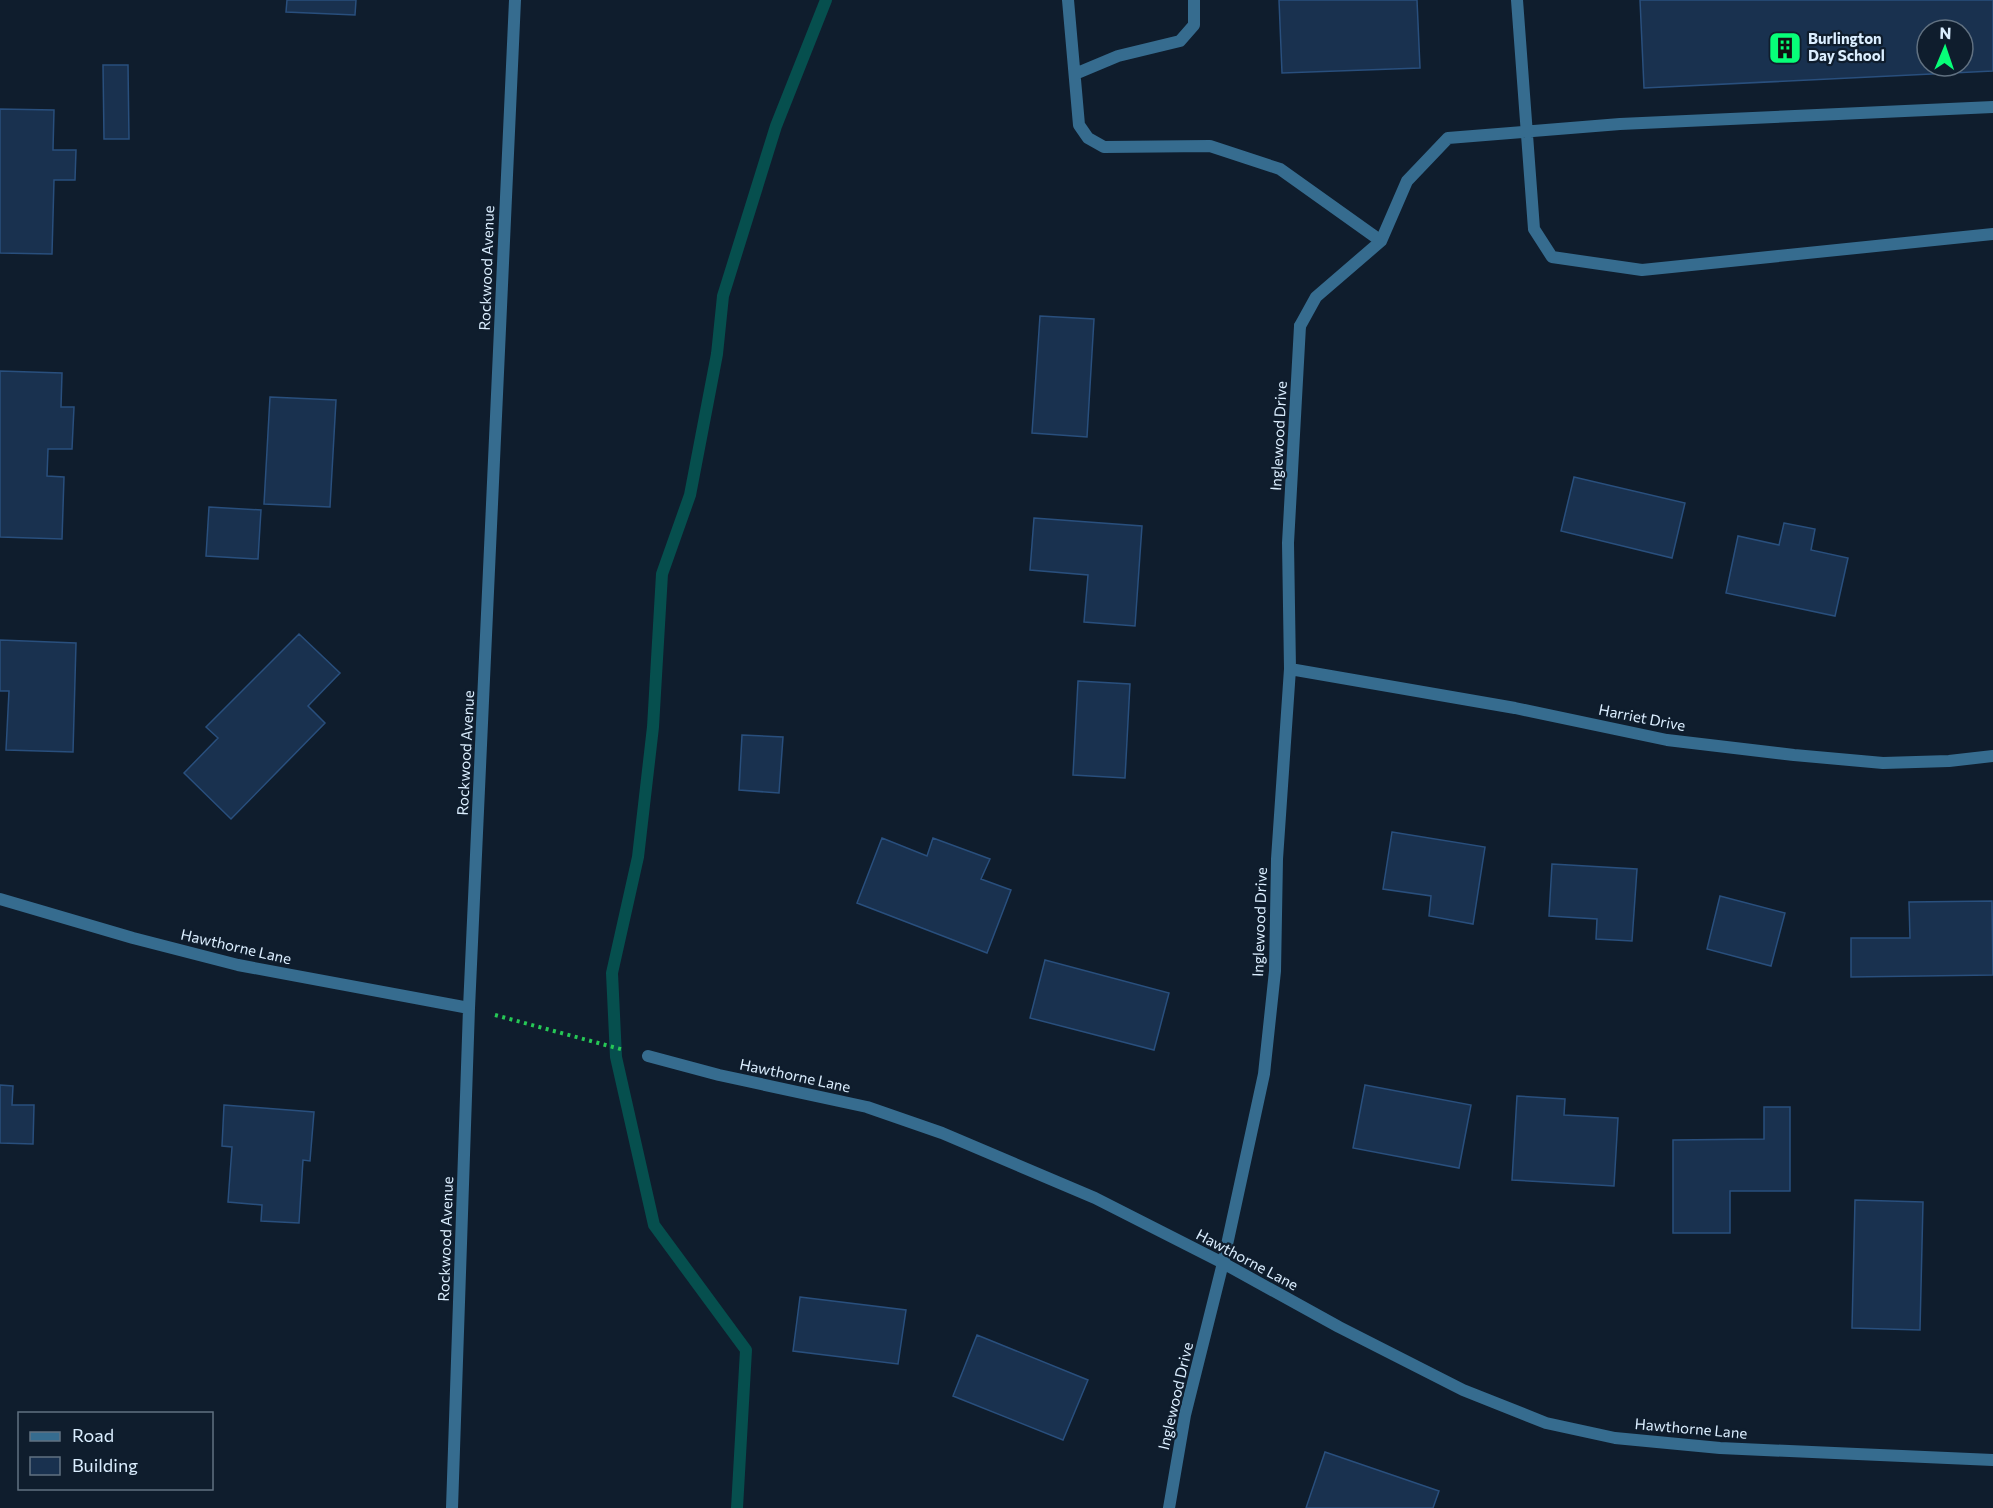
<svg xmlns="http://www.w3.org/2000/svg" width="1993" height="1508" viewBox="0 0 1993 1508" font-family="Commissioner,sans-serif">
  <rect width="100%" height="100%" fill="#0f1d2d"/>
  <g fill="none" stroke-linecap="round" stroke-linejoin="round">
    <path stroke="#064f4e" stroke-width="12" d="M 737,1508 L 746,1350 L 654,1225 L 616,1057 L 612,973 L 638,857 L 653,727 L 662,574 L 690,495 L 717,354 L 723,296 L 776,126 L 826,0"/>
  </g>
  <path fill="#19314f" stroke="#294f7d" stroke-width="1.5" fill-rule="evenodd" d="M 287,0 L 356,0 L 355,15 L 286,12 Z
    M 1279,0 L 1417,0 L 1420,68 L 1282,73 Z
    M 1640,0 L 1993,0 L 1993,71 L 1644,88 ZM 1927,30 L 1963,30 L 1963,66 L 1927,66 Z
    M 103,65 L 128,65 L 129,139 L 104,139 Z
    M 0,109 L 54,110 L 53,150 L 76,150 L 75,180 L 54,180 L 52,254 L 0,253 Z
    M 1040,316 L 1094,319 L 1087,437 L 1032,433 Z
    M 0,371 L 62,373 L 61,407 L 74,407 L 72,449 L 48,449 L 47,476 L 64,477 L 62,539 L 0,537 Z
    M 270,397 L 336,400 L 330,507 L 264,504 Z
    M 1574,477 L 1685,503 L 1672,558 L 1561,531 Z
    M 209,507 L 261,510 L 258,559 L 206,556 Z
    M 1034,518 L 1142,526 L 1135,626 L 1084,622 L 1088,575 L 1030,570 Z
    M 1784,523 L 1815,529 L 1811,550 L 1848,558 L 1835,616 L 1726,593 L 1738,536 L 1779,545 Z
    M 299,634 L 340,673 L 308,706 L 325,723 L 231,819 L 184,773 L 218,738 L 206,727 Z
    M 0,640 L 76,643 L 73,752 L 6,750 L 9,691 L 0,691 Z
    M 1078,681 L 1130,684 L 1125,778 L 1073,775 Z
    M 742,735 L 783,737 L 779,793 L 739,790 Z
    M 1392,832 L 1485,847 L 1473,924 L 1429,916 L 1431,896 L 1383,889 Z
    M 882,838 L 927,856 L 933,838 L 990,859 L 981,879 L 1011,890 L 987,953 L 857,903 Z
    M 1552,864 L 1637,869 L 1632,941 L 1596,939 L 1597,919 L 1549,916 Z
    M 1720,896 L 1785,913 L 1771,966 L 1707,949 Z
    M 1992,901 L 1993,975 L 1851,977 L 1851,938 L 1910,938 L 1909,902 Z
    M 1045,960 L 1169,993 L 1154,1050 L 1030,1018 Z
    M 0,1085 L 13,1086 L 12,1105 L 34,1105 L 33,1144 L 0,1143 Z
    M 1365,1085 L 1471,1105 L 1459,1168 L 1353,1148 Z
    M 1517,1096 L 1565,1099 L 1564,1115 L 1618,1118 L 1614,1186 L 1512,1180 Z
    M 224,1105 L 314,1112 L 310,1161 L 303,1160 L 299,1223 L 261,1221 L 262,1205 L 228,1202 L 232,1147 L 222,1146 Z
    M 1764,1107 L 1790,1107 L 1790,1191 L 1730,1191 L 1730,1233 L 1673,1233 L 1673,1140 L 1764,1139 Z
    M 1855,1200 L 1923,1202 L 1920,1330 L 1852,1328 Z
    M 800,1297 L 906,1310 L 898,1364 L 793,1351 Z
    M 977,1335 L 1088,1380 L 1063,1440 L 953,1396 Z
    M 1325,1452 L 1439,1491 L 1433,1508 L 1306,1508 Z"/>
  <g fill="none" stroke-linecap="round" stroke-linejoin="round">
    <path stroke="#26c856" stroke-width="4" stroke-dasharray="3 4.5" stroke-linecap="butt" d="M 495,1015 L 624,1050"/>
    <path stroke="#366c8f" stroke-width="12" d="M 1068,0 L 1079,125 L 1088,138 L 1104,147 L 1210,146 L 1280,169 L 1381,241
      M 1517,0 L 1534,229 L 1552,257 L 1642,270 L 1993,234
      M 1075,74 L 1118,56 L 1180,41 L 1194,25 L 1194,0
      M 1300,326 L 1316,297 L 1381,241 L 1407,181 L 1448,138 L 1620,124 L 1993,107"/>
    <path stroke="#366c8f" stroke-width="12" d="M 1290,669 L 1515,708 L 1667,740 L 1794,755 L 1883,763 L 1949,761 L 1993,756
      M 0,899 L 133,938 L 238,965 L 469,1008
      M 648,1056 L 719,1075 L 867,1107 L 942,1133 L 1095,1198 L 1223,1263 L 1339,1327 L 1463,1390 L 1546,1423 L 1615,1438 L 1720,1448 L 1993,1460
      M 452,1508 L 469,1008 L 515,0
      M 1169,1508 L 1185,1415 L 1223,1263 L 1264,1074 L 1275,971 L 1277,859 L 1290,669 L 1288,543 L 1300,326"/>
  </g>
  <defs>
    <symbol id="building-square" viewBox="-11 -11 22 22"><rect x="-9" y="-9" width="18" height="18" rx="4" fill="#07ff78" stroke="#0f1d2d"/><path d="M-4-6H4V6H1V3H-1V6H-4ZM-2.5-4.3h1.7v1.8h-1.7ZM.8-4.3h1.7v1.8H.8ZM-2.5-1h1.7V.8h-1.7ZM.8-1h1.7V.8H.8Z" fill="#111"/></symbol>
  </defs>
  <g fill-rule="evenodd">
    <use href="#building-square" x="1766" y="29" width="38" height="38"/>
  </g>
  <g text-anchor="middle" stroke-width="4.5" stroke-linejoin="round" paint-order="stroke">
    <g font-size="15" font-weight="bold" fill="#dbeeff" stroke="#0f1d2d" text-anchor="start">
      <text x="1808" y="44">Burlington<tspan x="1808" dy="17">Day School</tspan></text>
    </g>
    <g font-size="15" fill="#dbeeff" stroke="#0f1d2d">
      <text transform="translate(487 268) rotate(-88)" y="5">Rockwood Avenue</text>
      <text transform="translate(1279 436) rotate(-87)" y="5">Inglewood Drive</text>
      <text transform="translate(1642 718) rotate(11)" y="5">Harriet Drive</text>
      <text transform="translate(466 753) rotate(-87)" y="5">Rockwood Avenue</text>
      <text transform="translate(1260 922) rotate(-88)" y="5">Inglewood Drive</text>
      <text transform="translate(236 947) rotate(13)" y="5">Hawthorne Lane</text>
      <text transform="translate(795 1076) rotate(12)" y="5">Hawthorne Lane</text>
      <text transform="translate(446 1239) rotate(-88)" y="5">Rockwood Avenue</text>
      <text transform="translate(1247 1260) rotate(28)" y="5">Hawthorne Lane</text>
      <text transform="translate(1176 1396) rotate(-77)" y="5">Inglewood Drive</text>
      <text transform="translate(1691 1429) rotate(5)" y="5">Hawthorne Lane</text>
    </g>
  </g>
  <rect x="18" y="1412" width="195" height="78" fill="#0f1d2d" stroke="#617181" stroke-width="1.5"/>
  <rect x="30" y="1432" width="30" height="9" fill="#366c8f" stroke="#617181" stroke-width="1.5"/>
  <text x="72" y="1442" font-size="18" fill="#dbeeff">Road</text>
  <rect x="30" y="1457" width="30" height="18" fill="#19314f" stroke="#617181" stroke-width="1.5"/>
  <text x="72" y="1472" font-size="18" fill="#dbeeff">Building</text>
  <g transform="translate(1945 48) rotate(2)"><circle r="28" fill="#0f1d2d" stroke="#617181" stroke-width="1.5"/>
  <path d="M0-4.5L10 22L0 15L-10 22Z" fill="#07ff78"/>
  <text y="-9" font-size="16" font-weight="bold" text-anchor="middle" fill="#dbeeff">N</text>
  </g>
</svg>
